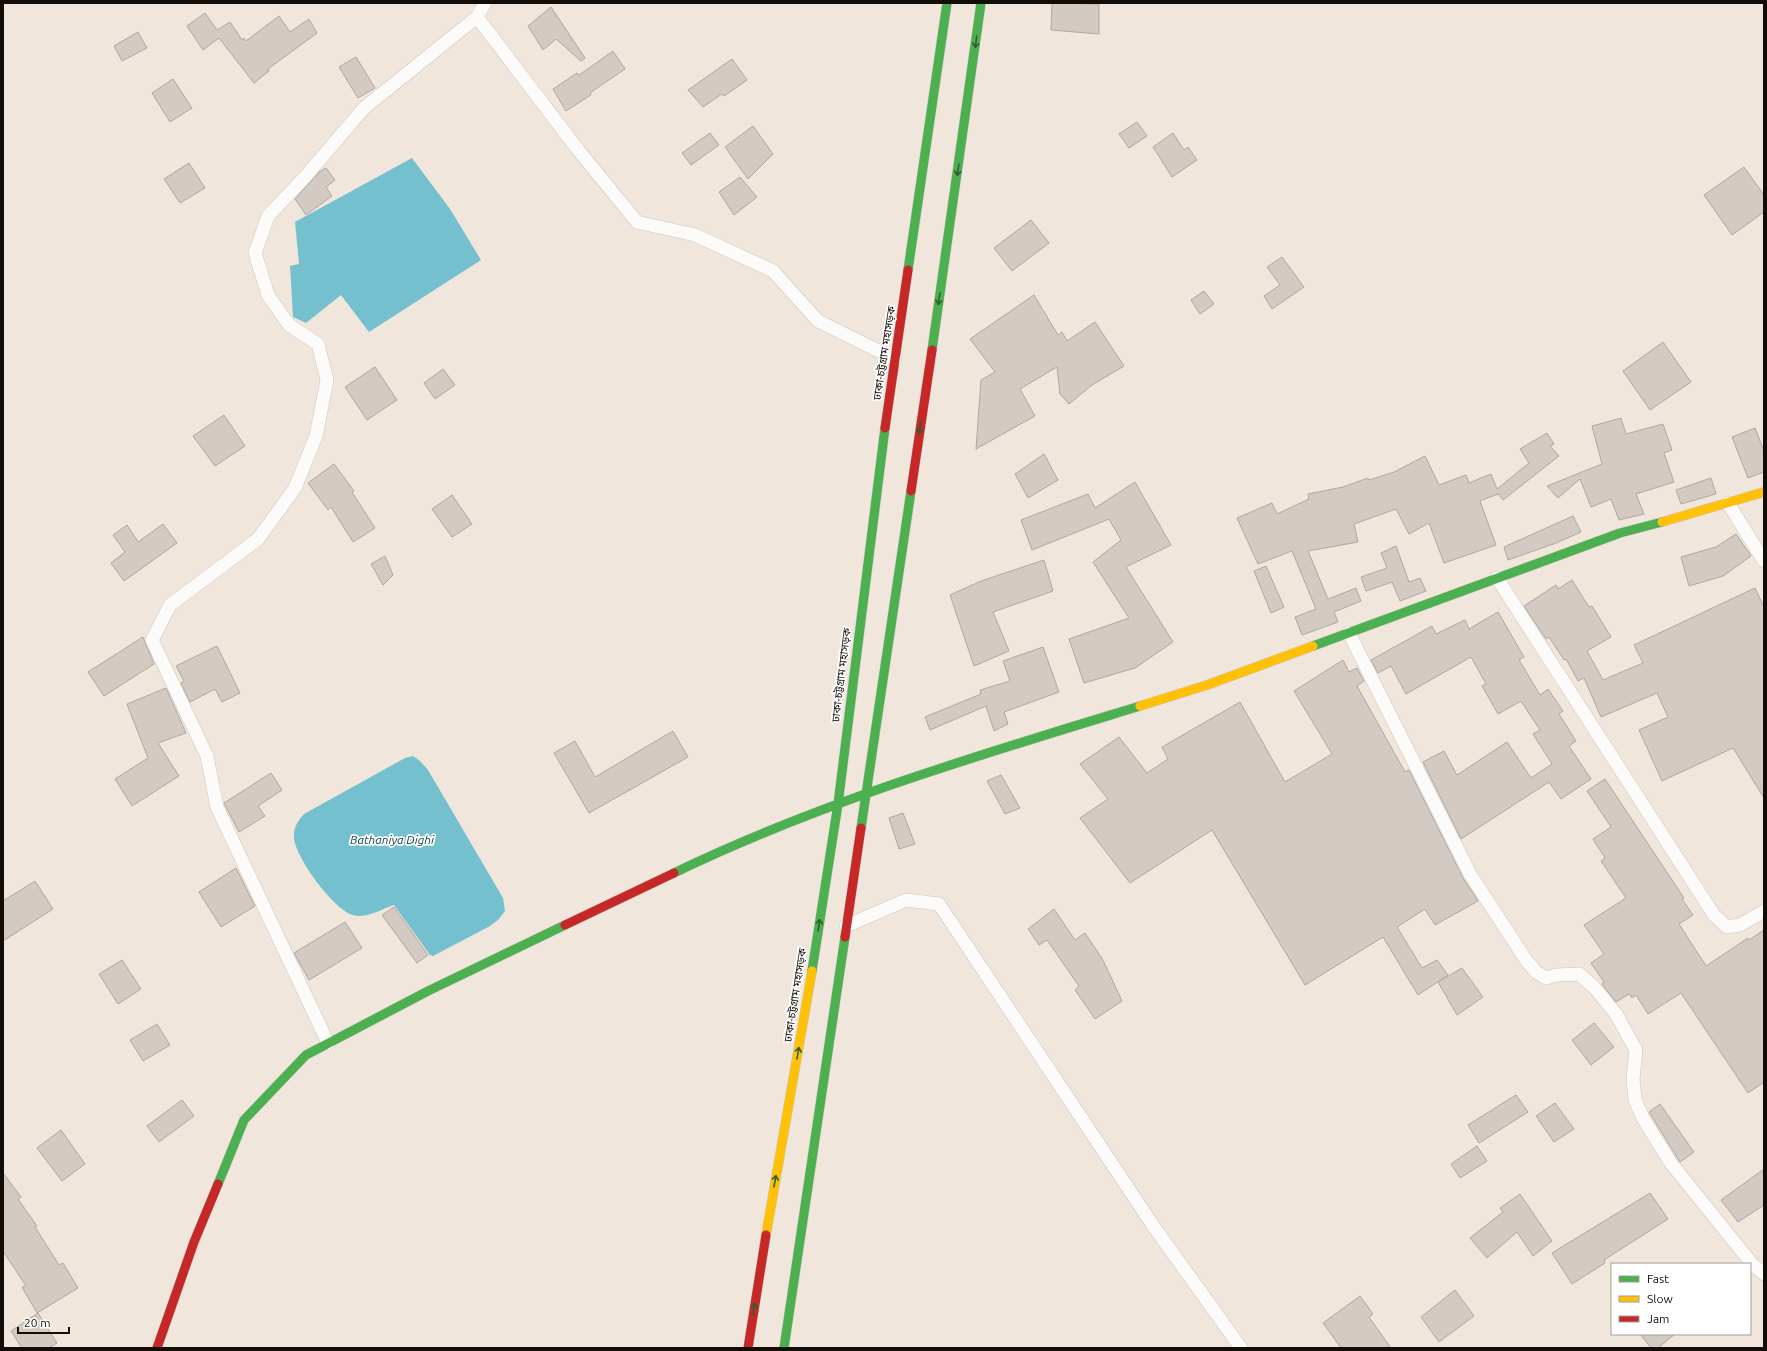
<svg xmlns="http://www.w3.org/2000/svg" width="1767" height="1351" viewBox="0 0 1767 1351" font-family="Ubuntu,'Noto Sans Bengali',sans-serif">
  <rect width="100%" height="100%" fill="#f1e6db"/>
  <path fill="#75c0ce" d="M 412,158 L 450,209 L 481,260 L 369,332 L 341,295 L 306,323 L 293,317 L 290,266 L 299,264 L 295,222 Z
    M 413,756 L 420,761 L 428,770 L 503,898 L 505,911 L 498,920 L 490,926 L 433,956 L 430,955 L 394,905 C 381,909 367,919 353,915 C 334,910 293,855 294,836 C 294,826 298,821 304,814 L 405,758 Z"/>
  <path fill="#d3cac3" stroke="#b0a79f" d="M 1052,3 L 1099,4 L 1099,34 L 1051,30 Z
    M 551,7 L 585,58 L 581,61 L 556,39 L 543,50 L 528,26 Z
    M 205,13 L 217,30 L 230,22 L 242,40 L 244,38 L 246,41 L 279,16 L 290,32 L 309,19 L 317,33 L 268,69 L 269,71 L 254,83 L 219,38 L 203,50 L 187,26 Z
    M 138,32 L 147,48 L 122,61 L 114,46 Z
    M 613,51 L 625,69 L 590,93 L 591,95 L 566,111 L 553,89 L 577,73 L 579,75 Z
    M 356,57 L 375,88 L 358,98 L 339,67 Z
    M 732,59 L 747,80 L 724,96 L 722,94 L 703,107 L 688,90 Z
    M 173,79 L 192,108 L 170,122 L 152,93 Z
    M 1137,122 L 1147,136 L 1129,148 L 1119,134 Z
    M 753,126 L 773,154 L 748,179 L 725,147 Z
    M 710,133 L 719,145 L 691,165 L 682,153 Z
    M 1173,133 L 1184,150 L 1188,147 L 1197,160 L 1172,177 L 1153,147 Z
    M 189,163 L 205,188 L 180,203 L 164,179 Z
    M 1744,167 L 1764,195 L 1764,212 L 1732,235 L 1704,195 Z
    M 326,168 L 335,180 L 326,187 L 332,196 L 306,215 L 295,199 L 319,172 Z
    M 740,177 L 757,197 L 734,215 L 719,192 Z
    M 1031,220 L 1049,243 L 1012,271 L 994,248 Z
    M 1282,257 L 1304,287 L 1272,309 L 1264,296 L 1280,285 L 1267,267 Z
    M 1204,291 L 1214,304 L 1200,314 L 1191,300 Z
    M 1034,295 L 1058,335 L 1062,332 L 1067,341 L 1095,322 L 1124,366 L 1092,385 L 1069,404 L 1060,394 L 1057,367 L 1020,389 L 1035,416 L 976,449 L 981,380 L 995,372 L 970,339 Z
    M 1663,342 L 1691,382 L 1650,410 L 1623,371 Z
    M 375,367 L 397,400 L 367,420 L 345,387 Z
    M 443,369 L 455,385 L 435,399 L 424,383 Z
    M 224,415 L 245,446 L 215,466 L 193,436 Z
    M 1621,418 L 1626,434 L 1663,424 L 1672,450 L 1664,453 L 1674,482 L 1636,494 L 1644,514 L 1619,520 L 1611,499 L 1591,507 L 1580,479 L 1558,498 L 1547,486 L 1602,464 L 1592,426 Z
    M 1755,428 L 1764,451 L 1764,472 L 1748,478 L 1732,437 Z
    M 1547,433 L 1554,444 L 1550,446 L 1559,456 L 1503,500 L 1498,494 L 1480,501 L 1496,545 L 1444,563 L 1429,523 L 1409,534 L 1396,509 L 1354,524 L 1358,542 L 1308,551 L 1328,599 L 1356,588 L 1361,601 L 1334,612 L 1338,622 L 1302,635 L 1295,617 L 1316,609 L 1292,551 L 1258,564 L 1237,518 L 1272,503 L 1277,514 L 1309,499 L 1308,494 L 1343,487 L 1368,478 L 1369,480 L 1394,472 L 1425,456 L 1439,485 L 1466,475 L 1469,483 L 1491,474 L 1497,489 L 1529,463 L 1520,449 Z
    M 1044,454 L 1058,480 L 1028,498 L 1015,474 Z
    M 334,464 L 354,491 L 352,492 L 375,528 L 353,542 L 331,507 L 328,510 L 308,483 Z
    M 1711,478 L 1716,494 L 1681,504 L 1676,490 Z
    M 1135,482 L 1171,545 L 1126,567 L 1173,642 L 1135,668 L 1084,683 L 1069,639 L 1129,618 L 1093,562 L 1121,540 L 1109,519 L 1032,550 L 1021,520 L 1088,494 L 1095,508 Z
    M 452,495 L 472,524 L 452,537 L 432,509 Z
    M 1573,516 L 1581,532 L 1556,543 L 1508,560 L 1504,547 Z
    M 163,524 L 177,543 L 124,581 L 111,563 L 125,552 L 113,535 L 127,525 L 138,542 Z
    M 1736,534 L 1751,556 L 1723,576 L 1689,586 L 1681,557 L 1716,547 Z
    M 1396,546 L 1409,582 L 1420,578 L 1426,591 L 1400,601 L 1392,582 L 1366,591 L 1361,577 L 1387,568 L 1381,553 Z
    M 385,556 L 393,575 L 383,585 L 371,564 Z
    M 1044,560 L 1053,591 L 993,612 L 1009,651 L 974,666 L 950,595 L 981,581 Z
    M 1266,566 L 1284,607 L 1271,613 L 1254,571 Z
    M 1572,580 L 1589,607 L 1592,606 L 1611,637 L 1587,651 L 1603,680 L 1643,663 L 1634,645 L 1755,588 L 1764,607 L 1764,798 L 1733,748 L 1662,781 L 1639,730 L 1668,717 L 1657,693 L 1601,717 L 1584,678 L 1578,681 L 1566,659 L 1564,660 L 1549,637 L 1546,639 L 1524,606 L 1556,585 L 1558,589 Z
    M 1498,612 L 1524,657 L 1519,660 L 1540,695 L 1548,689 L 1563,711 L 1559,714 L 1576,741 L 1569,746 L 1591,779 L 1561,799 L 1549,782 L 1461,839 L 1423,762 L 1444,751 L 1457,775 L 1507,742 L 1531,778 L 1552,764 L 1533,734 L 1540,730 L 1521,701 L 1498,714 L 1482,686 L 1486,684 L 1471,657 L 1406,694 L 1391,666 L 1378,673 L 1371,660 L 1432,626 L 1436,634 L 1465,620 L 1469,629 Z
    M 143,637 L 154,664 L 104,696 L 88,672 Z
    M 217,646 L 240,693 L 222,702 L 215,689 L 190,702 L 181,683 L 184,681 L 176,666 Z
    M 1043,647 L 1059,692 L 1004,712 L 1008,724 L 994,731 L 986,706 L 930,730 L 925,717 L 981,694 L 980,690 L 1010,681 L 1003,661 Z
    M 1343,660 L 1349,672 L 1357,668 L 1364,681 L 1357,686 L 1405,772 L 1409,770 L 1463,878 L 1478,901 L 1435,925 L 1425,909 L 1397,927 L 1422,968 L 1437,960 L 1448,975 L 1418,995 L 1383,937 L 1305,985 L 1212,830 L 1130,883 L 1080,818 L 1108,799 L 1080,764 L 1119,737 L 1147,773 L 1168,759 L 1162,747 L 1240,702 L 1285,782 L 1332,754 L 1294,691 Z
    M 166,688 L 186,733 L 158,743 L 179,776 L 132,806 L 115,779 L 148,758 L 127,704 Z
    M 673,731 L 688,757 L 589,813 L 554,753 L 575,741 L 595,777 Z
    M 271,773 L 282,790 L 258,806 L 265,816 L 239,832 L 224,803 Z
    M 1001,775 L 1020,808 L 1005,814 L 987,781 Z
    M 1605,779 L 1684,898 L 1682,899 L 1693,915 L 1679,924 L 1706,966 L 1748,938 L 1749,940 L 1764,930 L 1764,1082 L 1748,1093 L 1681,993 L 1648,1014 L 1636,995 L 1632,998 L 1629,994 L 1616,1002 L 1602,984 L 1604,982 L 1591,963 L 1604,954 L 1584,925 L 1626,898 L 1601,861 L 1605,858 L 1593,839 L 1611,827 L 1587,791 Z
    M 903,813 L 915,844 L 899,849 L 889,818 Z
    M 236,868 L 255,906 L 221,927 L 199,892 Z
    M 35,881 L 53,909 L 3,941 L 3,901 Z
    M 394,907 L 428,955 L 417,963 L 382,915 Z
    M 1054,909 L 1075,940 L 1085,933 L 1103,960 L 1122,1001 L 1095,1019 L 1075,990 L 1079,986 L 1047,940 L 1039,945 L 1028,929 Z
    M 345,922 L 362,948 L 309,980 L 294,953 Z
    M 122,960 L 141,989 L 118,1004 L 99,974 Z
    M 1462,968 L 1483,997 L 1457,1015 L 1438,982 Z
    M 1594,1023 L 1614,1047 L 1591,1065 L 1572,1040 Z
    M 157,1024 L 170,1045 L 143,1061 L 130,1040 Z
    M 1516,1095 L 1528,1112 L 1479,1143 L 1468,1125 Z
    M 182,1100 L 194,1116 L 159,1142 L 147,1126 Z
    M 1555,1103 L 1574,1129 L 1554,1142 L 1536,1116 Z
    M 1660,1104 L 1694,1152 L 1680,1162 L 1649,1112 Z
    M 61,1130 L 85,1164 L 62,1181 L 37,1148 Z
    M 1477,1146 L 1487,1161 L 1460,1178 L 1451,1164 Z
    M 1764,1169 L 1764,1205 L 1738,1222 L 1721,1200 Z
    M 3,1173 L 21,1197 L 18,1199 L 37,1226 L 35,1227 L 59,1265 L 63,1263 L 78,1288 L 37,1313 L 22,1287 L 26,1286 L 3,1251 Z
    M 1650,1193 L 1668,1219 L 1604,1260 L 1605,1263 L 1572,1284 L 1552,1253 Z
    M 1520,1194 L 1552,1241 L 1533,1256 L 1517,1232 L 1487,1258 L 1470,1238 L 1503,1212 L 1500,1208 Z
    M 1455,1290 L 1474,1316 L 1439,1342 L 1421,1317 Z
    M 1360,1296 L 1373,1314 L 1369,1317 L 1391,1348 L 1341,1348 L 1323,1323 Z
    M 38,1313 L 57,1343 L 49,1348 L 22,1348 L 11,1331 Z
    M 1640,1334 L 1675,1334 L 1658,1348 L 1651,1348 Z"/>
  <g fill="none" stroke-linecap="round" stroke-linejoin="round">
    <defs>
      <path id="street" d="M 477,17 L 579,151 L 637,222 L 695,235 L 773,271 L 818,321 L 895,359
        M 1728,503 L 1764,561
        M 1497,578 L 1714,915 L 1727,927 L 1740,925 L 1764,911
        M 1349,633 L 1470,874 L 1526,960 L 1536,972 L 1546,978 L 1557,975 L 1579,974 L 1594,987 L 1616,1014 L 1636,1050 L 1633,1079 L 1635,1100 L 1643,1118 L 1670,1162 L 1753,1265 L 1764,1274
        M 846,926 L 906,900 L 939,904 L 1154,1227 L 1241,1348
        M 328,1043 L 217,807 L 207,756 L 152,640 L 170,605 L 258,539 L 295,488 L 316,436 L 327,380 L 318,344 L 289,325 L 268,295 L 255,253 L 268,216 L 305,177 L 364,108 L 477,17 L 485,3"/>
      <path id="fast" d="M 908,270 L 947,3
        M 932,350 L 981,3
        M 1313,646 L 1620,533 L 1662,522
        M 861,828 L 911,491
        M 674,873 C 823,801 983,754 1140,706
        M 812,971 L 838,804 L 885,428
        M 218,1184 L 244,1120 L 306,1055 L 428,991 L 565,925
        M 784,1348 L 845,937"/>
      <path id="slow" d="M 1662,522 L 1764,492
        M 1140,706 L 1207,685 L 1313,646
        M 766,1235 L 812,971"/>
      <path id="jam" d="M 885,428 L 908,270
        M 911,491 L 932,350
        M 565,925 L 674,873
        M 845,937 L 861,828
        M 157,1348 L 194,1242 L 218,1184
        M 748,1348 L 766,1235"/>
    </defs>
    <use href="#street" stroke="#cdc4bc" stroke-width="14"/>
    <use href="#fast" stroke="#cbc6c1" stroke-width="10"/>
    <use href="#slow" stroke="#cbc6c1" stroke-width="10"/>
    <use href="#jam" stroke="#cbc6c1" stroke-width="10"/>
    <use href="#street" stroke="#fdfbfa" stroke-width="13"/>
    <use href="#fast" stroke="#4caf50" stroke-width="9"/>
    <use href="#slow" stroke="#ffc107" stroke-width="9"/>
    <use href="#jam" stroke="#c62828" stroke-width="9"/>
  </g>
  <defs><path id="oneway-shaft" d="M-6 0H5M1.5-3L5.5 0L1.5 3" fill="none" stroke-width="1.6" stroke-linecap="round" stroke-linejoin="round"/></defs>
  <g stroke="#305e2c">
    <use href="#oneway-shaft" transform="translate(976 42) rotate(98)"/>
    <use href="#oneway-shaft" transform="translate(958 170) rotate(98)"/>
    <use href="#oneway-shaft" transform="translate(939 299) rotate(98)"/>
    <use href="#oneway-shaft" transform="translate(920 428) rotate(98)"/>
    <use href="#oneway-shaft" transform="translate(819 925) rotate(-81)"/>
    <use href="#oneway-shaft" transform="translate(798 1053) rotate(-80)"/>
    <use href="#oneway-shaft" transform="translate(775 1181) rotate(-80)"/>
    <use href="#oneway-shaft" transform="translate(754 1309) rotate(-81)"/>
  </g>
  <g text-anchor="middle" stroke-width="3.5" stroke-linejoin="round" paint-order="stroke">
    <g font-size="11" fill="#130d07" stroke="#fff">
      <text transform="translate(884 353) rotate(-81)" y="4">ঢাকা-চট্টগ্রাম মহাসড়ক</text>
      <text transform="translate(841 675) rotate(-83)" y="4">ঢাকা-চট্টগ্রাম মহাসড়ক</text>
      <text transform="translate(795 995) rotate(-81)" y="4">ঢাকা-চট্টগ্রাম মহাসড়ক</text>
    </g>
    <g font-size="12" font-style="italic" fill="#083c47" stroke="#fff">
      <text x="392" y="844">Bathaniya Dighi</text>
    </g>
  </g>
  <rect width="1767" height="1351" fill="none" stroke="#130d07" stroke-width="8"/>
  <rect x="1611" y="1263" width="140" height="72" fill="#ffffff" stroke="#a19e9c"/>
  <rect x="1619" y="1276" width="20" height="6" fill="#4caf50" stroke="#a19e9c"/>
  <text x="1647" y="1283" font-size="12" fill="#130d07">Fast</text>
  <rect x="1619" y="1296" width="20" height="6" fill="#ffc107" stroke="#a19e9c"/>
  <text x="1647" y="1303" font-size="12" fill="#130d07">Slow</text>
  <rect x="1619" y="1316" width="20" height="6" fill="#c62828" stroke="#a19e9c"/>
  <text x="1647" y="1323" font-size="12" fill="#130d07">Jam</text>
  <path d="M18 1327v6h51v-6" fill="none" stroke="#130d07" stroke-width="2"/>
  <text x="24" y="1327" font-size="12" fill="#130d07" stroke="#ffffff" stroke-width="3" paint-order="stroke">20 m</text>
</svg>
